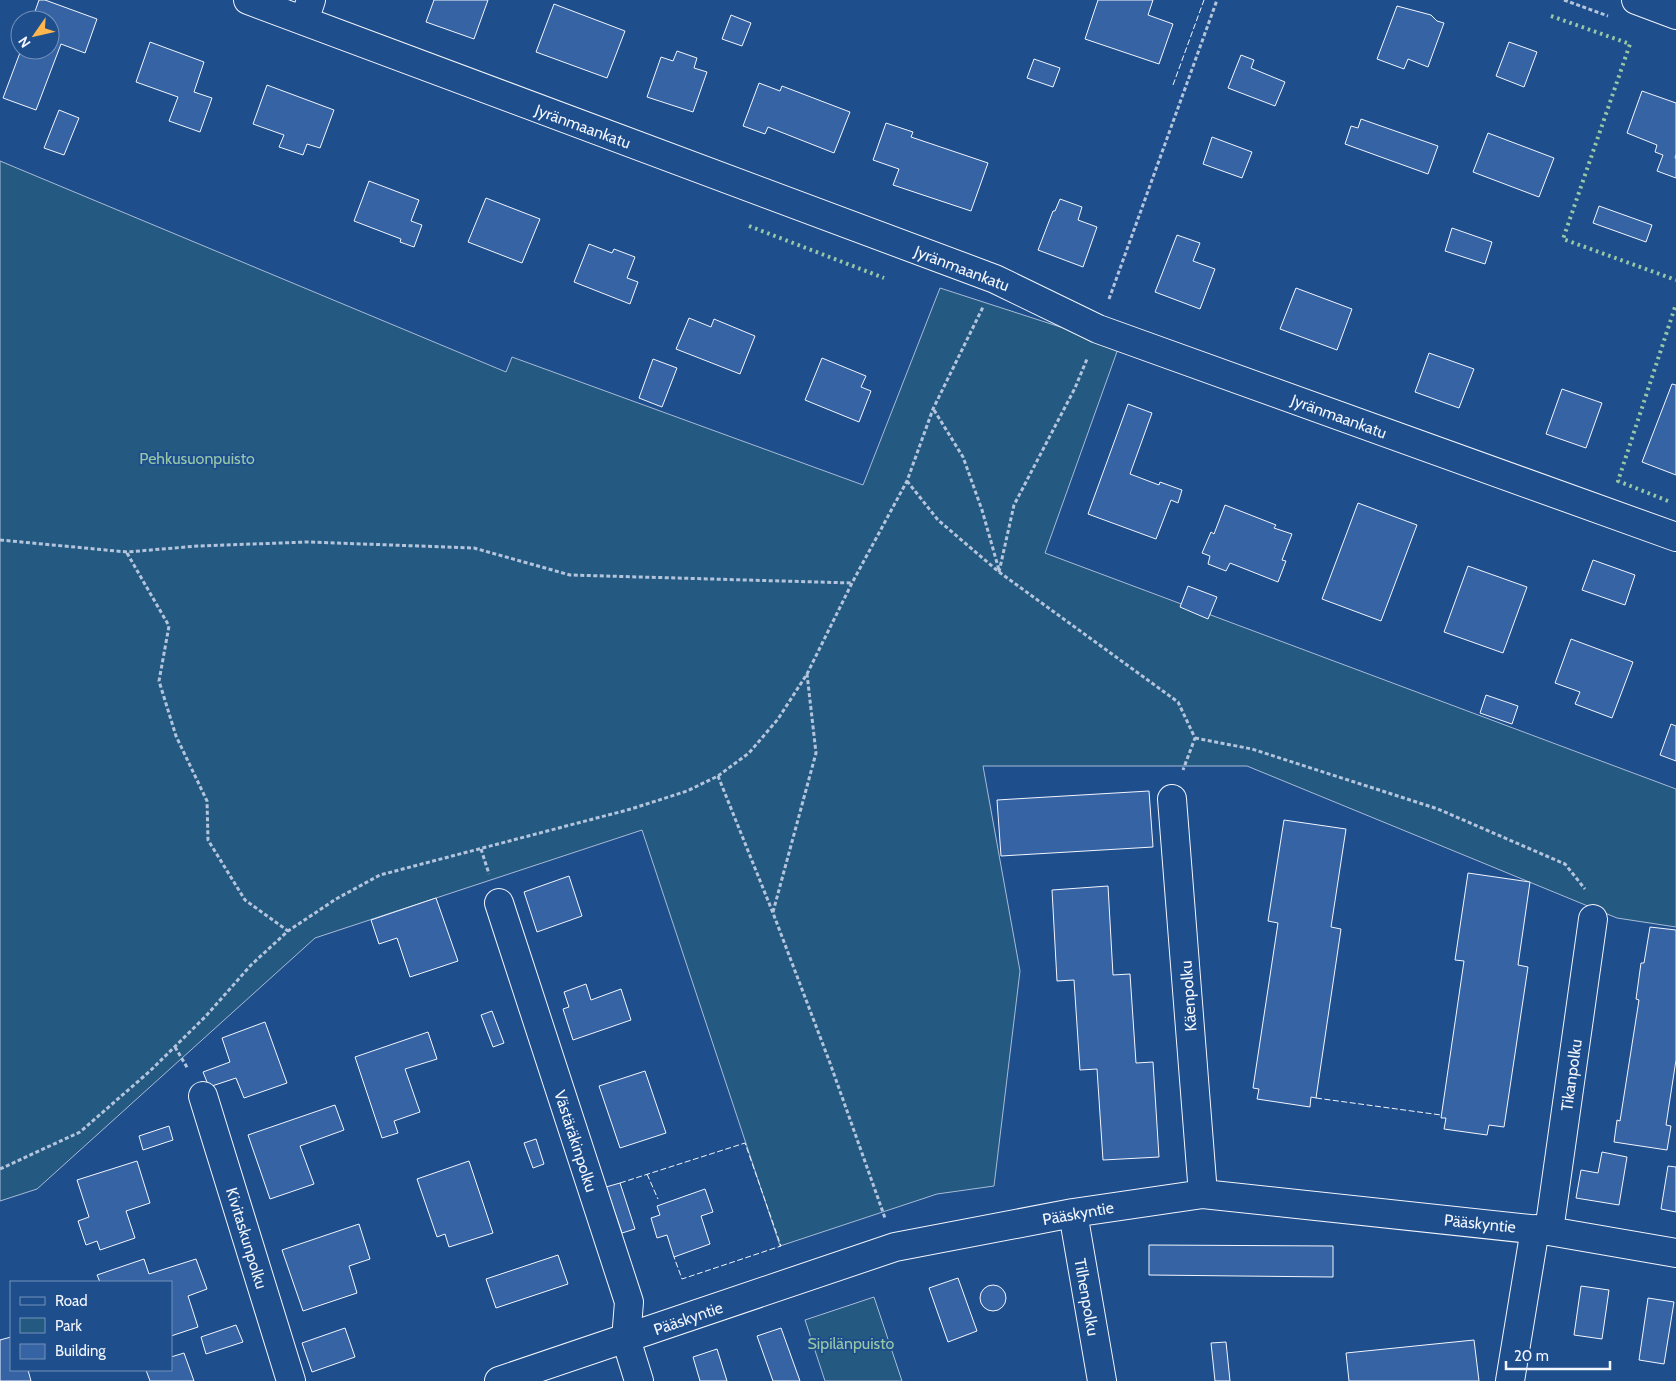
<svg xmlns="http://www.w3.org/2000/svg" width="1676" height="1381" viewBox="0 0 1676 1381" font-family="Cabin,sans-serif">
  <rect width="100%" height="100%" fill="#1f4e8c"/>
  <path fill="#245a82" stroke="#a8bbd7" d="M 0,161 L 506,372 L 512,357 L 863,485 L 940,288 L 1119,346 L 1045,553 L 1676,789 L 1676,927 L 1617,918 L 1247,766 L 983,766 L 1020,971 L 994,1186 L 937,1194 L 780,1246 L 642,830 L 315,938 L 37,1189 L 0,1201 Z
    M 874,1297 L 902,1381 L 825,1381 L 805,1320 Z"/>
  <path fill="#3563a3" stroke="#f2f6ff" d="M 39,0 L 45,0 L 97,19 L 85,53 L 61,44 L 36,110 L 3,98 L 21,50 L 50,50 L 50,20 L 32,20 Z
    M 434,0 L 488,0 L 474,39 L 426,22 Z
    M 1098,0 L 1153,0 L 1148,15 L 1173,24 L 1159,64 L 1085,39 Z
    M 554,4 L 625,31 L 607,78 L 536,52 Z
    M 1397,6 L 1431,15 L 1437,21 L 1444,23 L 1428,67 L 1408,59 L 1404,69 L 1377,59 Z
    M 731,15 L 751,23 L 742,46 L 722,39 Z
    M 150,42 L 204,62 L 194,92 L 212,98 L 200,132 L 169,121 L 178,97 L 136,82 Z
    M 1509,42 L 1537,52 L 1524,87 L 1496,76 Z
    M 677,51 L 697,58 L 694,68 L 707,72 L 693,112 L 647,97 L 661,57 L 673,61 Z
    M 1241,55 L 1254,60 L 1251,68 L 1285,82 L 1275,106 L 1228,88 Z
    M 1034,59 L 1060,68 L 1053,87 L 1027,78 Z
    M 759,83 L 780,91 L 782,86 L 850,112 L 834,153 L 768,127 L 765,134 L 743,126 Z
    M 267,85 L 334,110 L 320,148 L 307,144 L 303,155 L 279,147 L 284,135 L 253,124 Z
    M 1642,91 L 1676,103 L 1676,154 L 1675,158 L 1676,158 L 1676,178 L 1657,171 L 1663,155 L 1655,152 L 1657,145 L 1627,133 Z
    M 59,110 L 79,118 L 64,155 L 44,148 Z
    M 1361,119 L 1438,146 L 1428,174 L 1345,144 L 1351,126 L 1358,128 Z
    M 886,123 L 913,132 L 911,137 L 988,163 L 971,211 L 893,185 L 899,169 L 873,160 Z
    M 1488,133 L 1554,158 L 1539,197 L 1473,172 Z
    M 1212,137 L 1252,152 L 1242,178 L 1203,164 Z
    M 369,181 L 419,200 L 411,221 L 422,225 L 414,247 L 400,242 L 401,239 L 354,221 Z
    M 486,198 L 540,219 L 522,263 L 468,242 Z
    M 1060,199 L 1082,207 L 1078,220 L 1097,227 L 1083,267 L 1038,250 L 1053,211 L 1055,211 Z
    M 1599,206 L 1652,225 L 1646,242 L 1593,223 Z
    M 1452,228 L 1492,242 L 1485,264 L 1445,251 Z
    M 1177,235 L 1200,243 L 1193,261 L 1215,269 L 1200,309 L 1155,292 Z
    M 589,244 L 612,253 L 614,249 L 635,257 L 627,278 L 638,282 L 630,304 L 574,282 Z
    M 1296,288 L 1352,309 L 1337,350 L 1280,329 Z
    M 689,318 L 711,327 L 714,319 L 755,336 L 740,374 L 676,349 Z
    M 1429,353 L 1474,369 L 1459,408 L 1415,392 Z
    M 822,358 L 866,376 L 861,387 L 871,391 L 859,422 L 805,400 Z
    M 653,359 L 677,368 L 662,407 L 639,398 Z
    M 1672,384 L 1676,385 L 1676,475 L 1642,462 Z
    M 1562,389 L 1602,403 L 1586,448 L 1546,434 Z
    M 1128,404 L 1152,413 L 1130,474 L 1159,485 L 1160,482 L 1182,490 L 1178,503 L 1171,500 L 1156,539 L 1088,514 Z
    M 1358,503 L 1417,525 L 1381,621 L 1322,599 Z
    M 1225,505 L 1276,525 L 1274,528 L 1292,534 L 1282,560 L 1286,561 L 1278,582 L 1230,563 L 1226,571 L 1208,564 L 1210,556 L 1202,553 L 1211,532 L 1214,534 Z
    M 1593,560 L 1635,575 L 1625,605 L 1582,590 Z
    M 1468,566 L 1527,587 L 1503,653 L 1444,632 Z
    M 1188,586 L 1217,597 L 1208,619 L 1180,607 Z
    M 1571,639 L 1633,662 L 1612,718 L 1575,704 L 1580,692 L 1555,683 Z
    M 1486,695 L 1518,706 L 1512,724 L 1480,713 Z
    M 1671,724 L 1676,726 L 1676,761 L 1660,755 Z
    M 1149,791 L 1153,847 L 1001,856 L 997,800 Z
    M 1284,820 L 1346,829 L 1331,927 L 1341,929 L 1316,1098 L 1311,1097 L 1310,1107 L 1257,1099 L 1259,1089 L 1253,1088 L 1278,923 L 1268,921 Z
    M 1468,873 L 1530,882 L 1518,965 L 1528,967 L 1504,1127 L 1489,1125 L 1487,1135 L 1444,1129 L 1446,1118 L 1441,1118 L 1464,961 L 1455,960 Z
    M 569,876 L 582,916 L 537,932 L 524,892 Z
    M 1108,886 L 1113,975 L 1130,974 L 1136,1063 L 1153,1062 L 1159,1157 L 1103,1160 L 1097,1069 L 1080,1070 L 1074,980 L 1057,981 L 1052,890 Z
    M 436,898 L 458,961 L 410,977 L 397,938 L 379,944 L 371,920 Z
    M 1650,927 L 1676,930 L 1676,1060 L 1666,1125 L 1671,1126 L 1667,1150 L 1614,1142 L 1617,1120 L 1620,1121 L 1639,1000 L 1636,999 L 1641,963 L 1644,963 Z
    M 586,984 L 591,1000 L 621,989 L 631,1020 L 573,1040 L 563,1009 L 569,1007 L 564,992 Z
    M 492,1011 L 504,1043 L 493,1047 L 481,1015 Z
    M 265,1022 L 287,1083 L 244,1098 L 236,1078 L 209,1087 L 203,1072 L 230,1062 L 222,1038 Z
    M 428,1032 L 437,1059 L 405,1069 L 420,1112 L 394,1121 L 398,1133 L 382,1138 L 355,1057 Z
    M 645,1071 L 666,1133 L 620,1148 L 599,1086 Z
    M 335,1105 L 344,1130 L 300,1146 L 314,1184 L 270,1199 L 248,1135 Z
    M 169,1126 L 173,1140 L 143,1150 L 139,1136 Z
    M 536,1139 L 544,1164 L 533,1168 L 524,1143 Z
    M 1602,1152 L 1627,1157 L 1619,1205 L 1576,1198 L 1581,1170 L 1598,1173 Z
    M 137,1161 L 150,1203 L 126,1211 L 135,1238 L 100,1250 L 97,1241 L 86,1245 L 78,1221 L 89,1217 L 77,1180 Z
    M 469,1161 L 493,1233 L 449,1247 L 445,1234 L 437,1237 L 417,1179 Z
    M 1668,1166 L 1676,1167 L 1676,1212 L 1661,1209 Z
    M 620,1183 L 635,1229 L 622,1233 L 606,1187 Z
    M 705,1189 L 713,1212 L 701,1216 L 710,1244 L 674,1257 L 667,1235 L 657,1238 L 651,1218 L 660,1215 L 657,1206 Z
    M 359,1224 L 370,1259 L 349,1266 L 357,1293 L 303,1311 L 282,1250 Z
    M 1149,1245 L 1333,1246 L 1333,1277 L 1149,1275 Z
    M 558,1255 L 568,1284 L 496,1308 L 486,1279 Z
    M 144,1259 L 149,1274 L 196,1259 L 207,1289 L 188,1296 L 198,1327 L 171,1336 L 171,1282 L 100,1282 L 97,1275 Z
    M 958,1278 L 977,1331 L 948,1342 L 929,1288 Z
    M980 1298a13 13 0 1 1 26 0a13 13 0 1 1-26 0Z
    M 1581,1286 L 1609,1290 L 1602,1339 L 1574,1335 Z
    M 1648,1298 L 1674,1302 L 1664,1364 L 1639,1360 Z
    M 236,1325 L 243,1342 L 206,1354 L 201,1337 Z
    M 345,1328 L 355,1357 L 312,1372 L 302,1343 Z
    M 781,1328 L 800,1381 L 773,1381 L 757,1336 Z
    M 11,1337 L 11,1370 L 28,1370 L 31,1381 L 0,1381 L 0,1340 Z
    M 1474,1340 L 1479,1381 L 1349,1381 L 1346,1353 Z
    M 1226,1342 L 1230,1381 L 1215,1381 L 1211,1343 Z
    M 717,1349 L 727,1381 L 700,1381 L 693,1357 Z
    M 184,1353 L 194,1381 L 150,1381 L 146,1370 L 171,1370 L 171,1357 Z"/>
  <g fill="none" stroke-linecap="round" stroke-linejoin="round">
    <defs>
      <path id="minor" d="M 248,0 L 995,279 L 1098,329 L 1676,537
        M 1636,0 L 1676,15
        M 304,21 L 311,0
        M 1172,799 L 1203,1194
        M 499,903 L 629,1302 L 626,1339 L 639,1381
        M 203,1096 L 291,1381
        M 1073,1213 L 1102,1381
        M 1549,1231 L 1593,919
        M 499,1381 L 895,1247 L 1073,1213 L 1203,1194 L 1549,1231 L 1676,1253
        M 1510,1381 L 1535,1229"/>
    </defs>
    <use href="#minor" stroke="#f2f6ff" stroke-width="30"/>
    <path stroke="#b3c4dc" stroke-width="3" stroke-dasharray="4 2.5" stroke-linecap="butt" d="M 1564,0 L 1608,16
      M 1109,299 L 1217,0
      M 934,410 L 963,457 L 982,510 L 999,570
      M 907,481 L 938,520 L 999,572 L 1178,702 L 1195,738 L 1183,770
      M 0,540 L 127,552 L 198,546 L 308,542 L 474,548 L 570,575 L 852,583
      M 127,553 L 169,626 L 159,681 L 176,736 L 207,801 L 208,840 L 245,900 L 288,931
      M 999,572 L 1014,505 L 1075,388 L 1087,359
      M 1195,738 L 1252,749 L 1438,809 L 1565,864 L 1585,889
      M 718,776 L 773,913 L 830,1063 L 885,1218
      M 481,849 L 489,874
      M 773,912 L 816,753 L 807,674
      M 175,1047 L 188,1069
      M 0,1169 L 80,1132 L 150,1071 L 206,1016 L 251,965 L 288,931 L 336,899 L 380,875 L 631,809 L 687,791 L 718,776 L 749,753 L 778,719 L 807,674 L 852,583 L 907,481 L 933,409 L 983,307"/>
    <use href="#minor" stroke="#1f4e8c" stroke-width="28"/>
    <path stroke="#97c8a6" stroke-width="4" stroke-dasharray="2.5 4" stroke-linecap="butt" d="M 1551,16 L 1630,44 L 1563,239 L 1676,280
      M 749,226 L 884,278
      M 1668,501 L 1618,481 L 1676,304"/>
    <path stroke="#f2f6ff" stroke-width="1" stroke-dasharray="6 2.5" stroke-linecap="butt" d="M 1173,85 L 1204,0
      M 1316,1098 L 1441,1115
      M 647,1174 L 658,1199
      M 620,1183 L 745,1143 L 781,1246 L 682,1279 L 674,1257"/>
  </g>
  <g text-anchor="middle" stroke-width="4" stroke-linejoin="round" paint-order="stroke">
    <g font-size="16" fill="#f2f6ff" stroke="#1f4e8c">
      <text transform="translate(583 126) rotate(20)" y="6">Jyränmaankatu</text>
      <text transform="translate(962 268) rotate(21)" y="6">Jyränmaankatu</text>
      <text transform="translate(1339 416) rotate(20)" y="6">Jyränmaankatu</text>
      <text transform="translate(1188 996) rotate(-94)" y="6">Käenpolku</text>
      <text transform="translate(1571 1075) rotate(-82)" y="6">Tikanpolku</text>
      <text transform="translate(576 1141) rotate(72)" y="6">Västäräkinpolku</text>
      <text transform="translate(1078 1213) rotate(-10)" y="6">Pääskyntie</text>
      <text transform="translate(1480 1223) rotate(6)" y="6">Pääskyntie</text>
      <text transform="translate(247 1238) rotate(73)" y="6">Kivitaskunpolku</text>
      <text transform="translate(1087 1297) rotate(80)" y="6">Tilhenpolku</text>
      <text transform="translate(688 1318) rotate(-19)" y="6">Pääskyntie</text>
    </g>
    <g font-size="16" fill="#97c8a6" stroke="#1f4e8c">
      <text x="197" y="464">Pehkusuonpuisto</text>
      <text x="851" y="1349">Sipilänpuisto</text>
    </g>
  </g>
  <rect x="10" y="1281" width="162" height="90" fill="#1f4e8c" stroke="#7391ba"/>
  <rect x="20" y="1297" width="25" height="8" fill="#1f4e8c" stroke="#7391ba"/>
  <text x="55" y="1306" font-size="15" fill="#f2f6ff">Road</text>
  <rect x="20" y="1318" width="25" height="15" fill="#245a82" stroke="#7391ba"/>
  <text x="55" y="1331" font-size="15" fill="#f2f6ff">Park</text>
  <rect x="20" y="1344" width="25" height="15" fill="#3563a3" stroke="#7391ba"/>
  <text x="55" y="1356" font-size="15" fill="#f2f6ff">Building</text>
  <g transform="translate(35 35) rotate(236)"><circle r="24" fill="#1f4e8c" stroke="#7391ba"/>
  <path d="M0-4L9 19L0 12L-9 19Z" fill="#ffb74d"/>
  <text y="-8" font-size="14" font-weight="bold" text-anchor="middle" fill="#f2f6ff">N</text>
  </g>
  <path d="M1506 1361v8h104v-8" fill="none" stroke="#f2f6ff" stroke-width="2.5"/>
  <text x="1514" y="1361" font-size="15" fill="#f2f6ff" stroke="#1f4e8c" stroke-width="4" paint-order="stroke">20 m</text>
</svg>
